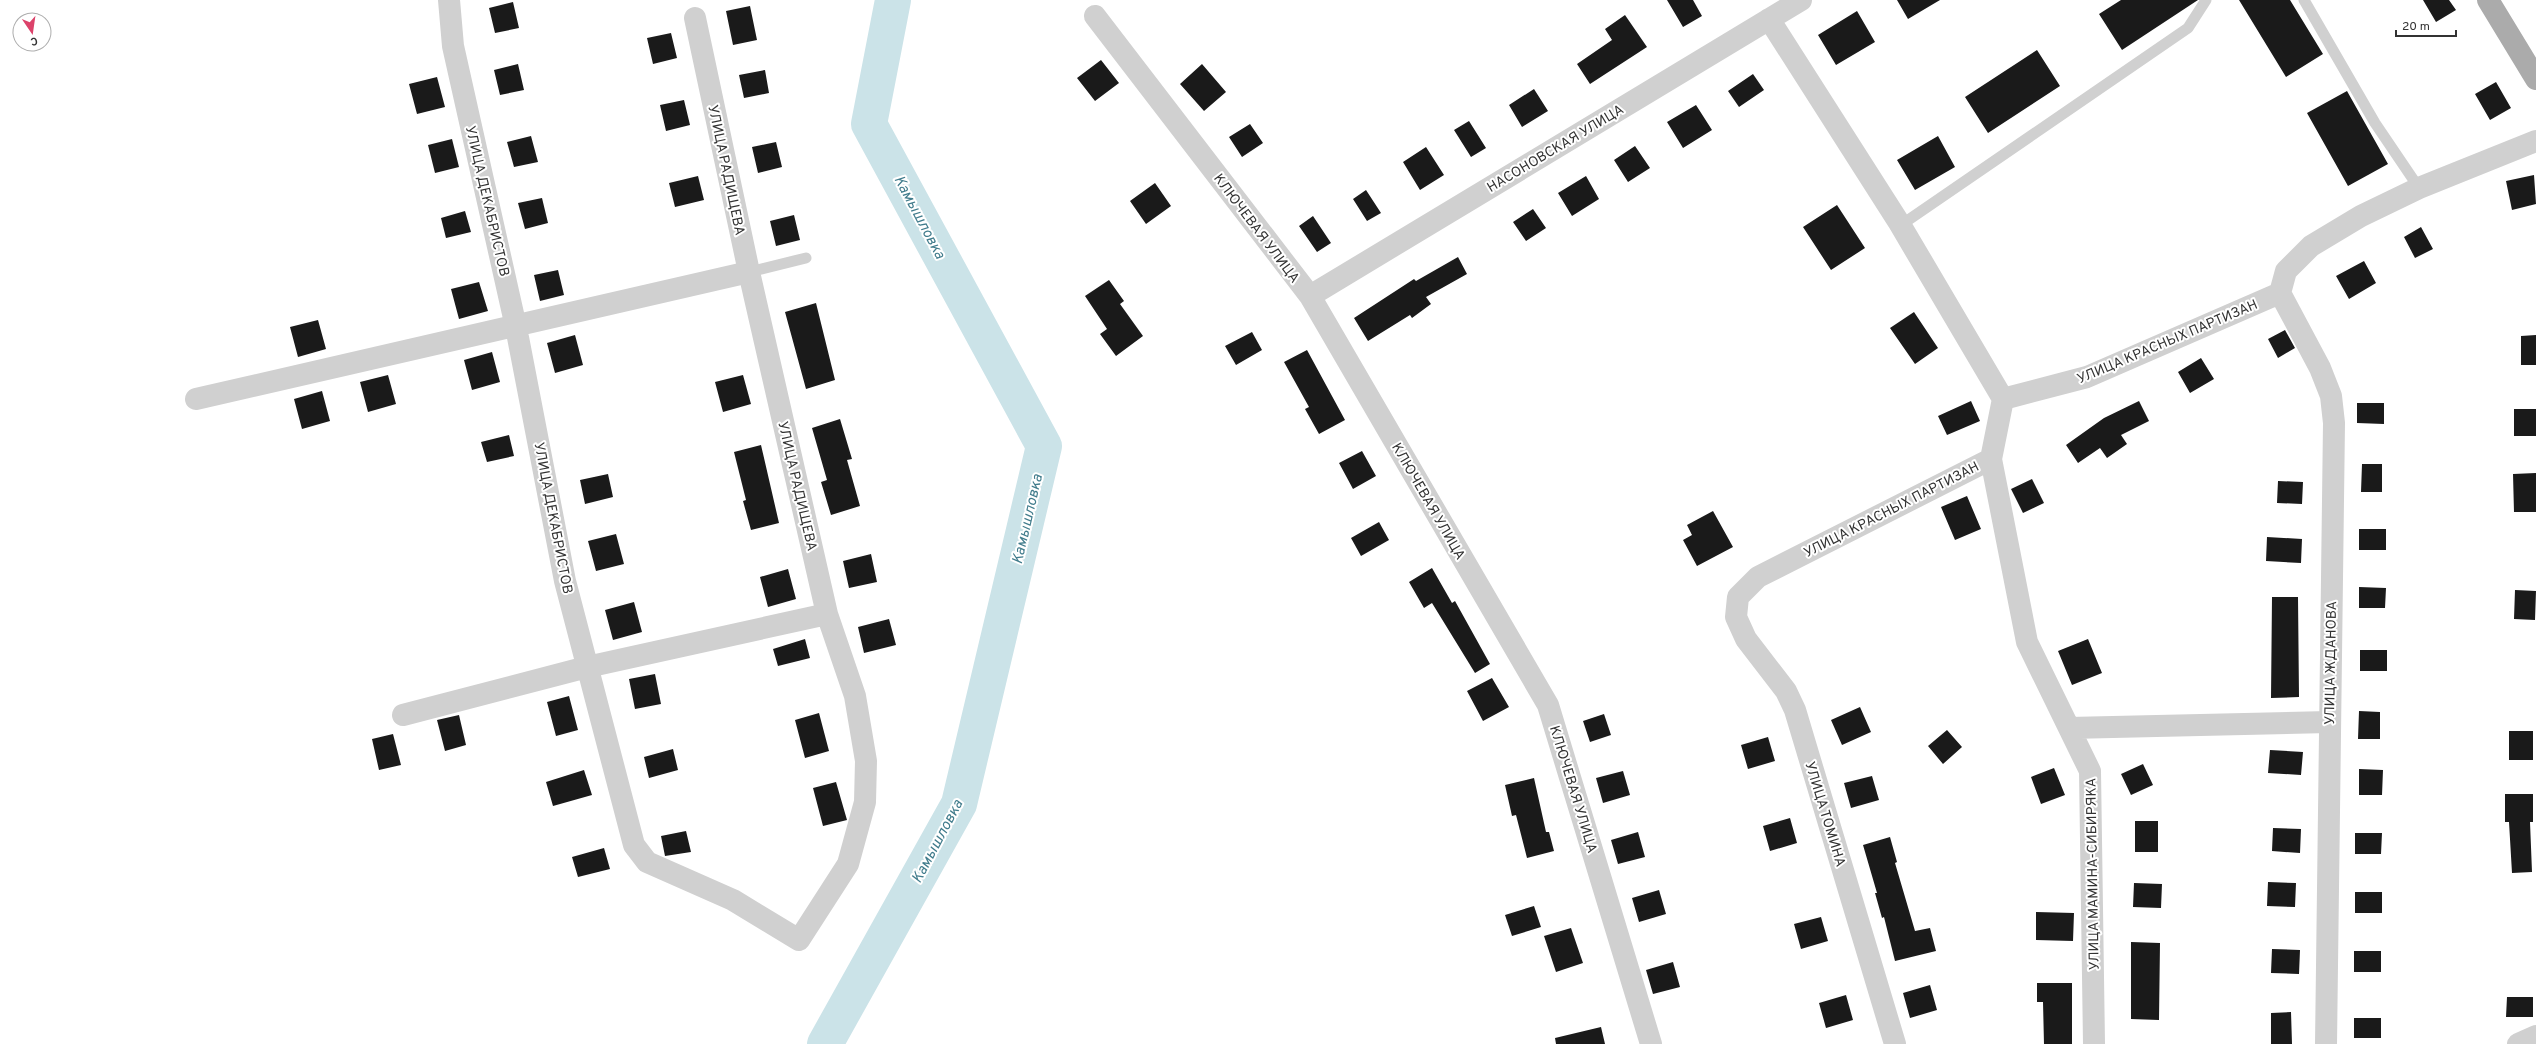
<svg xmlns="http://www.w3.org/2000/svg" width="2536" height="1044" viewBox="0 0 2536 1044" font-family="Overpass,sans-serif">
  <rect width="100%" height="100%" fill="#fff"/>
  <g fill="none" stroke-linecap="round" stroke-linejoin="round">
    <path stroke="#cbe3e8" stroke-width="36" d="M 825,1044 L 959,804 L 1044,446 L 869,124 L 893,0"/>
  </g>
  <path fill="#1a1a1a" d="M 1667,0 L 1693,0 L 1702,16 L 1683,27 Z
    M 1897,0 L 1940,0 L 1908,19 Z
    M 2121,0 L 2198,0 L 2122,50 L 2099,14 Z
    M 2239,0 L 2290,0 L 2323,54 L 2286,77 Z
    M 2423,0 L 2449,0 L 2456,10 L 2436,22 Z
    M 513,2 L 519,28 L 495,33 L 489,8 Z
    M 750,6 L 757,40 L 733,45 L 726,11 Z
    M 1857,11 L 1875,42 L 1836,65 L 1818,35 Z
    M 1625,15 L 1647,47 L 1590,84 L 1577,64 L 1612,40 L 1605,29 Z
    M 671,33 L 677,58 L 653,64 L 647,38 Z
    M 2037,50 L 2060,86 L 1988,133 L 1965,97 Z
    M 1101,60 L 1119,83 L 1095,101 L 1077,78 Z
    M 518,64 L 524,90 L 500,95 L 494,70 Z
    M 1202,64 L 1226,92 L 1204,111 L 1180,84 Z
    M 765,70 L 769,93 L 744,98 L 739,75 Z
    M 1753,74 L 1764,90 L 1739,107 L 1728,91 Z
    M 437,77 L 445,107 L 417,114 L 409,84 Z
    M 2496,82 L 2511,108 L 2490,120 L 2475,94 Z
    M 1534,89 L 1548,111 L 1522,127 L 1509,105 Z
    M 2347,91 L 2388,164 L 2348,186 L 2307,113 Z
    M 684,100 L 690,125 L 666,131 L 660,105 Z
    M 1696,105 L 1712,130 L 1683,148 L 1667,122 Z
    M 1469,121 L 1486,148 L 1471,157 L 1454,130 Z
    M 1250,124 L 1263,143 L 1242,157 L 1229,137 Z
    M 531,136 L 538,162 L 514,167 L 507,142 Z
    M 1938,136 L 1955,167 L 1915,190 L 1897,160 Z
    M 452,139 L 459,167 L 435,173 L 428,145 Z
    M 776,142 L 782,167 L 758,173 L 752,147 Z
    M 1635,146 L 1650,168 L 1628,182 L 1614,160 Z
    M 1426,147 L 1444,175 L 1420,190 L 1403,162 Z
    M 2534,175 L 2536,204 L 2512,210 L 2506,181 Z
    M 698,176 L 704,200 L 675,207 L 669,183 Z
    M 1586,176 L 1599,199 L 1572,216 L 1558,193 Z
    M 1155,183 L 1171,206 L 1146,224 L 1130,201 Z
    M 1366,190 L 1381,213 L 1367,221 L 1353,199 Z
    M 542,198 L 548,223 L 525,229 L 518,203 Z
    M 1837,205 L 1865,248 L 1831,270 L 1803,227 Z
    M 1533,209 L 1546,228 L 1526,241 L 1513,222 Z
    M 465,211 L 471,232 L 446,238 L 441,218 Z
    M 794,215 L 800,240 L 776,246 L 770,221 Z
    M 1313,216 L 1331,243 L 1317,252 L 1299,226 Z
    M 2421,227 L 2433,249 L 2415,258 L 2404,237 Z
    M 1458,257 L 1467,274 L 1426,297 L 1431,304 L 1412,318 L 1410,315 L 1368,341 L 1354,318 L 1414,279 L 1416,281 Z
    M 2364,261 L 2376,283 L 2349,299 L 2336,276 Z
    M 558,270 L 564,295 L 540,301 L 534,275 Z
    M 1109,280 L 1124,301 L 1120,304 L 1143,336 L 1116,356 L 1100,334 L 1107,329 L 1085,296 Z
    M 479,282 L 488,311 L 459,319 L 451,289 Z
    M 816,303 L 835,380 L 806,389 L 785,312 Z
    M 1914,312 L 1938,348 L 1915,364 L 1890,328 Z
    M 318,320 L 326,349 L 298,357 L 290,327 Z
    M 2285,330 L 2295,348 L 2278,358 L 2268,339 Z
    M 1252,332 L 1262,350 L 1236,365 L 1225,346 Z
    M 575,335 L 583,365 L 555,373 L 547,343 Z
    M 2536,335 L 2536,365 L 2521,365 L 2521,336 Z
    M 1307,350 L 1345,420 L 1319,434 L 1305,409 L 1309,407 L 1284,362 Z
    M 492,352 L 500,382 L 472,390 L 464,360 Z
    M 2201,358 L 2214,379 L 2190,393 L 2178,372 Z
    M 388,375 L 396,404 L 368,412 L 360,382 Z
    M 743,375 L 751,404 L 723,412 L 715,382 Z
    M 322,391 L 330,421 L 302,429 L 294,399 Z
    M 1971,401 L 1980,421 L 1947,435 L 1938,416 Z
    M 2139,401 L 2149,421 L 2121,435 L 2127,444 L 2107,458 L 2100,448 L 2078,463 L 2066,445 L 2104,418 Z
    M 2357,403 L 2384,403 L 2384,424 L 2357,423 Z
    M 2514,409 L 2536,409 L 2536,436 L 2514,436 Z
    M 840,419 L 852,459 L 847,460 L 860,506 L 831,515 L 821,482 L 827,480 L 812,428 Z
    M 509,435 L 514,456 L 487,462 L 481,442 Z
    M 761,445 L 779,523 L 751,530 L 743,501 L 746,500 L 734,452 Z
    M 1362,451 L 1376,476 L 1353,489 L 1339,463 Z
    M 2362,464 L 2382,464 L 2382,492 L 2361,492 Z
    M 2536,473 L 2536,512 L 2514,512 L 2513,474 Z
    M 608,474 L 613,497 L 585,504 L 580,480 Z
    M 2032,479 L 2044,503 L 2023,513 L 2011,489 Z
    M 2278,481 L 2303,482 L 2302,504 L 2277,503 Z
    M 1967,496 L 1981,529 L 1955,540 L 1941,507 Z
    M 1713,511 L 1733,547 L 1697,566 L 1683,540 L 1692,535 L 1687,525 Z
    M 1379,522 L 1389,540 L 1361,556 L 1351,538 Z
    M 2359,529 L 2386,529 L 2386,550 L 2359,550 Z
    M 616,534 L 624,564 L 596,571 L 588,541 Z
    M 2267,537 L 2302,539 L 2301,563 L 2266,561 Z
    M 871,554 L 877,582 L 849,588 L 843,561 Z
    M 1432,568 L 1452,603 L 1455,601 L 1490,664 L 1475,673 L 1432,603 L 1424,608 L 1409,582 Z
    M 788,569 L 796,599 L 768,607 L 760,577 Z
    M 2359,587 L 2386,588 L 2385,608 L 2359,608 Z
    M 2515,590 L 2536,591 L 2535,620 L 2514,619 Z
    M 2272,597 L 2298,597 L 2299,697 L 2271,698 Z
    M 634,602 L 642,632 L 613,640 L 605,610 Z
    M 889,619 L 896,645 L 864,653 L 858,627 Z
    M 805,639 L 810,658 L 778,666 L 773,649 Z
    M 2088,639 L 2102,673 L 2072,685 L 2058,651 Z
    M 2360,650 L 2387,650 L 2387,671 L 2360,671 Z
    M 655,674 L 661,704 L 635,709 L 629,679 Z
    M 1492,678 L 1509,707 L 1483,721 L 1467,691 Z
    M 569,696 L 578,730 L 556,736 L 547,702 Z
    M 1860,707 L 1871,732 L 1842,745 L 1831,720 Z
    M 2359,711 L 2380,712 L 2380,739 L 2358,739 Z
    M 819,713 L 829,751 L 805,758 L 795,720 Z
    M 1604,714 L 1611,735 L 1590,742 L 1583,721 Z
    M 459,715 L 466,745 L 445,751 L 437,720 Z
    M 1947,730 L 1962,747 L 1943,764 L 1928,746 Z
    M 2509,731 L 2533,731 L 2533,760 L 2509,760 Z
    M 393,734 L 401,765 L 379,770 L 372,739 Z
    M 1768,737 L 1775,761 L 1748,769 L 1741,745 Z
    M 673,749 L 678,770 L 649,778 L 644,757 Z
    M 2270,750 L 2303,752 L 2301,775 L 2268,773 Z
    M 2143,764 L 2153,785 L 2131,795 L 2121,774 Z
    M 2054,768 L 2065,795 L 2041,804 L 2031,777 Z
    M 2359,769 L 2383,770 L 2382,795 L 2359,795 Z
    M 584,770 L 592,795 L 553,806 L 546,782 Z
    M 1623,771 L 1630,795 L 1603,803 L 1596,778 Z
    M 1872,776 L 1879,800 L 1851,808 L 1844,783 Z
    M 1534,778 L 1546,832 L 1549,832 L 1554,851 L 1527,858 L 1516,815 L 1512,816 L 1505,785 Z
    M 836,782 L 847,820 L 823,826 L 813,788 Z
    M 2505,794 L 2533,794 L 2533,822 L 2530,822 L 2532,872 L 2512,873 L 2509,822 L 2505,822 Z
    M 1790,818 L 1797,843 L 1770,851 L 1763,826 Z
    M 2135,821 L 2158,821 L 2158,852 L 2135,852 Z
    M 2273,828 L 2301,829 L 2300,853 L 2272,851 Z
    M 686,831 L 691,852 L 665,856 L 661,836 Z
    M 1638,832 L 1645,857 L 1618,864 L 1611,840 Z
    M 2355,833 L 2382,833 L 2381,854 L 2355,854 Z
    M 1890,837 L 1897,862 L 1895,863 L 1915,931 L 1930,928 L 1936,951 L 1895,961 L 1884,917 L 1882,918 L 1875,893 L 1877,893 L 1863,845 Z
    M 604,848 L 610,869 L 578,877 L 572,857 Z
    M 2268,882 L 2296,883 L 2295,907 L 2267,906 Z
    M 2134,883 L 2162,884 L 2161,908 L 2133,907 Z
    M 1659,890 L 1666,914 L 1639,922 L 1632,898 Z
    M 2355,892 L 2382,892 L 2382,913 L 2355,913 Z
    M 1534,906 L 1541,927 L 1512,936 L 1505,915 Z
    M 2036,912 L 2074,913 L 2073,941 L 2036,940 Z
    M 1821,917 L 1828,941 L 1801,949 L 1794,924 Z
    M 1571,928 L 1583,963 L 1556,972 L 1544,936 Z
    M 2131,942 L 2160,943 L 2159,1020 L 2131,1019 Z
    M 2272,949 L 2300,950 L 2299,974 L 2271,973 Z
    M 2354,951 L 2381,951 L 2381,972 L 2354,972 Z
    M 1673,962 L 1680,987 L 1653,994 L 1646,970 Z
    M 2037,983 L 2072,983 L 2072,1044 L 2044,1044 L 2043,1002 L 2037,1002 Z
    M 1930,985 L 1937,1010 L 1910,1018 L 1903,993 Z
    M 1846,995 L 1853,1020 L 1826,1028 L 1819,1003 Z
    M 2507,997 L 2533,997 L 2533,1017 L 2506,1017 Z
    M 2291,1012 L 2292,1044 L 2271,1044 L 2271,1013 Z
    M 2354,1018 L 2381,1018 L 2381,1038 L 2354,1038 Z
    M 1601,1027 L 1605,1044 L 1556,1044 L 1555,1038 Z"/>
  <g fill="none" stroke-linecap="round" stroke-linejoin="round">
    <path stroke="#d0d0d0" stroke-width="11" d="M 2304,0 L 2375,123 L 2419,188
      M 1901,225 L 2188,28 L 2206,0
      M 749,272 L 806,258"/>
    <path stroke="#d0d0d0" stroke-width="22" d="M 449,0 L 453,46 L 516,327 L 565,581 L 634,845 L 647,862 L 733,900 L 799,940 L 848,864 L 865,802 L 866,761 L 855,696 L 827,614 L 749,272 L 695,18
      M 1095,16 L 1310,296 L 1548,705 L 1651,1044
      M 1769,19 L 1898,221 L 2003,399
      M 2280,293 L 2320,368 L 2331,396 L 2334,423 L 2326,1044
      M 1310,296 L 1801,0
      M 196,399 L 749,272
      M 1991,459 L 2027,642 L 2090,771 L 2094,1044
      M 403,715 L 587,667 L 827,614
      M 2069,728 L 2329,722
      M 1895,1044 L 1795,710 L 1786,691 L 1746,639 L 1736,617 L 1738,597 L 1758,577 L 1991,459 L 2003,399 L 2087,377 L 2280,293 L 2286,271 L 2311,246 L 2361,216 L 2419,188 L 2536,141
      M 2518,1044 L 2536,1036"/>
    <path stroke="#ababab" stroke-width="22" d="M 2488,0 L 2536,79"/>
  </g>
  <g text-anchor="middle" stroke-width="4" stroke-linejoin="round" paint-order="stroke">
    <g font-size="14" fill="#333" stroke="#fff">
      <text transform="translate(1555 148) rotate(-31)" y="5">НАСОНОВСКАЯ УЛИЦА</text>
      <text transform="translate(727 170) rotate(78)" y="5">УЛИЦА РАДИЩЕВА</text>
      <text transform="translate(488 201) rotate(77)" y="5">УЛИЦА ДЕКАБРИСТОВ</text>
      <text transform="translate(1257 228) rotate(53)" y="5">КЛЮЧЕВАЯ УЛИЦА</text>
      <text transform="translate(2167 341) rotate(-23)" y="5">УЛИЦА КРАСНЫХ ПАРТИЗАН</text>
      <text transform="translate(798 486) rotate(77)" y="5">УЛИЦА РАДИЩЕВА</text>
      <text transform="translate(1429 501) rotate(60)" y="5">КЛЮЧЕВАЯ УЛИЦА</text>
      <text transform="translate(1891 509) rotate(-27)" y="5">УЛИЦА КРАСНЫХ ПАРТИЗАН</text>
      <text transform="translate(554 518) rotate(79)" y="5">УЛИЦА ДЕКАБРИСТОВ</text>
      <text transform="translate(2330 663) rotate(-89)" y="5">УЛИЦА ЖДАНОВА</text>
      <text transform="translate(1574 789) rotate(73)" y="5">КЛЮЧЕВАЯ УЛИЦА</text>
      <text transform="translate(1826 814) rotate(73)" y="5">УЛИЦА ТОМИНА</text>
      <text transform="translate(2092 874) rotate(-91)" y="5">УЛИЦА МАМИНА-СИБИРЯКА</text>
    </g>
    <g font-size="15" font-style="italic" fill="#417c8c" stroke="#fff">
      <text transform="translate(920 217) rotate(62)" y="5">Камышловка</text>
      <text transform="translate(1027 519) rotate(-77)" y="5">Камышловка</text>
      <text transform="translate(937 841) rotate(-62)" y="5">Камышловка</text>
    </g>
  </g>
  <g transform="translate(32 32) rotate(167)"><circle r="19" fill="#ffffff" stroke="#adadad"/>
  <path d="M0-3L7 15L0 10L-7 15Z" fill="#dc426a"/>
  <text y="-6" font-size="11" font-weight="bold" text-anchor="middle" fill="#333333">С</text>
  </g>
  <path d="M2396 30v6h60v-6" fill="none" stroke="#333333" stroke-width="2"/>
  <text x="2402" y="30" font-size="12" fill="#333333" stroke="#ffffff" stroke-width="3" paint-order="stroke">20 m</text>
</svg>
